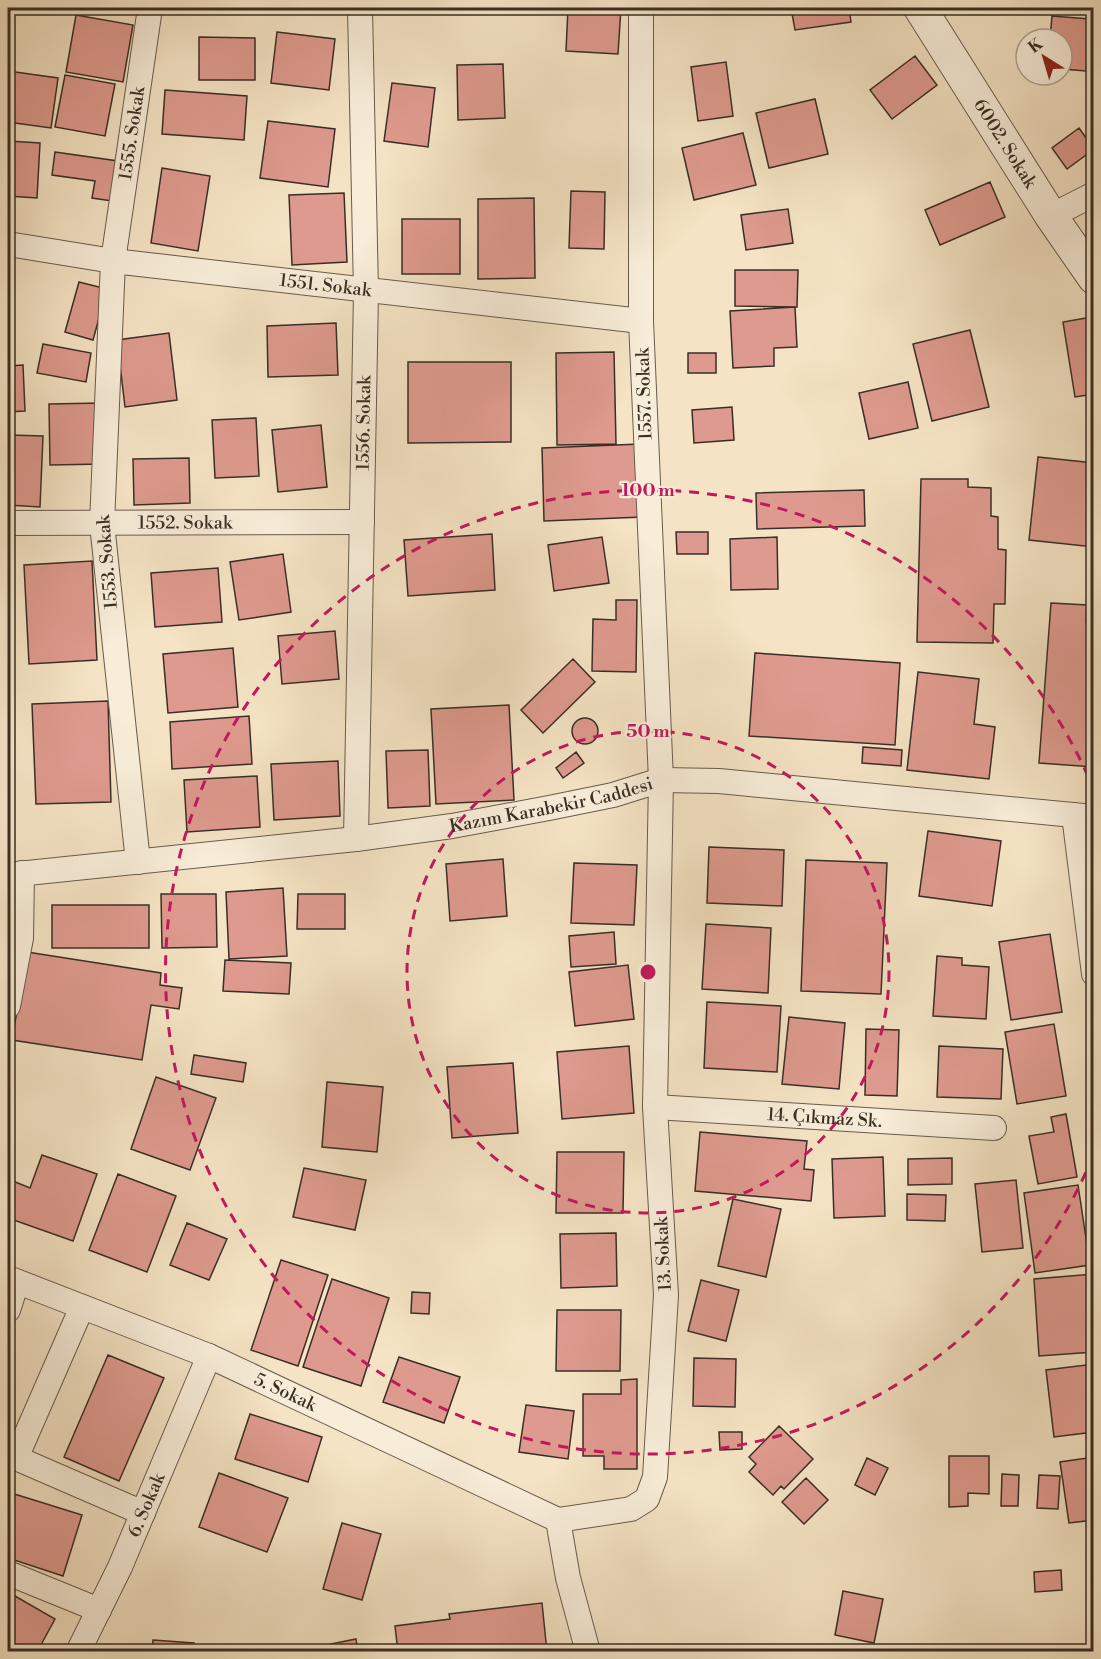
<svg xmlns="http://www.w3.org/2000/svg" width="1101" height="1659" viewBox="0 0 1101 1659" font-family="'Libre Bodoni',serif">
  <rect width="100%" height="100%" fill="#f4e3c4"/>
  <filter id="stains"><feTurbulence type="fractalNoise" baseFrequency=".00333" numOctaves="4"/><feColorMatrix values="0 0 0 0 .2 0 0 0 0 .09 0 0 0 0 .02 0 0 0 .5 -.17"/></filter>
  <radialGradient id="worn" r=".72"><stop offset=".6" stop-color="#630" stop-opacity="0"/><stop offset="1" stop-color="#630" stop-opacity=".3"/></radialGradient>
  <path fill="#de9a8e" stroke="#3a2e25" stroke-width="1.5" d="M 568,8 L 621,8 L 618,54 L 566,51 Z
    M 791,8 L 849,8 L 851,22 L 795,30 Z
    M 76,15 L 133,25 L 123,82 L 66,72 Z
    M 1052,16 L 1090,19 L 1086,71 L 1062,69 L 1062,39 L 1050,39 Z
    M 277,32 L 335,39 L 329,90 L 271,83 Z
    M 199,37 L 255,38 L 255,80 L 199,80 Z
    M 915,56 L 937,85 L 892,119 L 870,90 Z
    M 726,62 L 733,116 L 698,121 L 691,67 Z
    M 503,64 L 505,118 L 458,120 L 457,65 Z
    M 8,71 L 58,78 L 51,128 L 8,122 Z
    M 65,75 L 115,84 L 105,136 L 55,127 Z
    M 392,83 L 435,88 L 428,147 L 384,141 Z
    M 165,90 L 247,96 L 244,140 L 162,134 Z
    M 815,99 L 828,154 L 769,168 L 756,113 Z
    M 268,121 L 335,129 L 328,187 L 260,178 Z
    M 1079,128 L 1094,149 L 1067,169 L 1052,148 Z
    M 743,133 L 756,185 L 694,200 L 682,148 Z
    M 8,141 L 40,143 L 37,198 L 8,196 Z
    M 55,152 L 118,161 L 112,201 L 92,198 L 95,181 L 52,175 Z
    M 162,168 L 210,176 L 198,251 L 151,243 Z
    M 990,182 L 1005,217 L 940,245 L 925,210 Z
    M 571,191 L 605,192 L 604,249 L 569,248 Z
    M 344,193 L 347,262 L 292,265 L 289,195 Z
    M 534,198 L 535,278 L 478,279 L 478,199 Z
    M 788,209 L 793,243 L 746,250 L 741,215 Z
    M 402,219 L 460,219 L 460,274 L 402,274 Z
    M 735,270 L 798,270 L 797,307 L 735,306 Z
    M 79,282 L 107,289 L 93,340 L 65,332 Z
    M 795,307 L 797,347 L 774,348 L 774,366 L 733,368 L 730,311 Z
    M 1092,317 L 1094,394 L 1075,397 L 1063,322 Z
    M 336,323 L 338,375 L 268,377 L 267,326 Z
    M 970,330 L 989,407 L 932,421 L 913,344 Z
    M 169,333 L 177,400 L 125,407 L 117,340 Z
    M 43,344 L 91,353 L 86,382 L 37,373 Z
    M 614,352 L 616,444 L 557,445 L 556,353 Z
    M 688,353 L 716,353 L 716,373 L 688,373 Z
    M 408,362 L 511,362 L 511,442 L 408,443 Z
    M 23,365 L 25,411 L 8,412 L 8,366 Z
    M 908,382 L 918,428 L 869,439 L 859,393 Z
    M 102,403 L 104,464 L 50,465 L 49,404 Z
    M 732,407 L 734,440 L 694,443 L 692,410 Z
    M 256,418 L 259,476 L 215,478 L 212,420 Z
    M 321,425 L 327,487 L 278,492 L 272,430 Z
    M 8,435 L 43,436 L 40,507 L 8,505 Z
    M 640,444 L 643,517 L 544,521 L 542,448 Z
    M 1038,457 L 1094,463 L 1094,547 L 1029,540 Z
    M 189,458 L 190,503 L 134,505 L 133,459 Z
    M 921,479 L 968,479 L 968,487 L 991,488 L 991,516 L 998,517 L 998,549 L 1006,550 L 1005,604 L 994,604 L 993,643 L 917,642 Z
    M 864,490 L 865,526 L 757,529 L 756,493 Z
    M 676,532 L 708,532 L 708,554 L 677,554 Z
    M 492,534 L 495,590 L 408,596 L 404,540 Z
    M 602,537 L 609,583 L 554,591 L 548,545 Z
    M 777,537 L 778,589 L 731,590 L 730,539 Z
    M 283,554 L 291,612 L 239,620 L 230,562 Z
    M 92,561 L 97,660 L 29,664 L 24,565 Z
    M 218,568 L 222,622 L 155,627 L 151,573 Z
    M 616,600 L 637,600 L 636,672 L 592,671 L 593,619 L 616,620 Z
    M 1051,603 L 1087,605 L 1086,622 L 1094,622 L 1094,767 L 1039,763 Z
    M 335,631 L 339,679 L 282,684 L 278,636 Z
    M 233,648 L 238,707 L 168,713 L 163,654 Z
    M 755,653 L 900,663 L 895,745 L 749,736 Z
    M 573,659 L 595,682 L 543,733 L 521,710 Z
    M 918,672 L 979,679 L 974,724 L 995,727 L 989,779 L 907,770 Z
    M 108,701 L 111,802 L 36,804 L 32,704 Z
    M 509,705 L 514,800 L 436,804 L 431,709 Z
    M 249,716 L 252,764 L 172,769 L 170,722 Z
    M572 731a13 13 0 1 1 26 0a13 13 0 1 1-26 0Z
    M 863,747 L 902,750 L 901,766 L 862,763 Z
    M 428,750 L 430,806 L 388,808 L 386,751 Z
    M 576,752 L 584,763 L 563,778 L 556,768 Z
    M 338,761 L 340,816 L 274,820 L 271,764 Z
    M 257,776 L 260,827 L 187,832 L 184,780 Z
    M 928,831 L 1001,841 L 992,906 L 919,896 Z
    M 709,847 L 784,850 L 782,906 L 707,903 Z
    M 503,859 L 507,916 L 450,921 L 446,864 Z
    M 806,860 L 887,863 L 881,994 L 801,991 Z
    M 574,863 L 637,865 L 634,925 L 571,923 Z
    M 283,888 L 287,956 L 229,959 L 226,892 Z
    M 161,894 L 216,894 L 217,947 L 162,948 Z
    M 298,894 L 345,894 L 345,929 L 297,929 Z
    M 52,905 L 149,905 L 149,948 L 52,948 Z
    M 706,924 L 771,928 L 768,993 L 702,989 Z
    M 614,932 L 616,964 L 571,967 L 569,936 Z
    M 1050,934 L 1062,1012 L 1011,1020 L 999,942 Z
    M 27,952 L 161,973 L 160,985 L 182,988 L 179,1009 L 151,1005 L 142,1060 L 12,1040 Z
    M 937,956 L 962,958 L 962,965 L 989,967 L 986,1019 L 933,1016 Z
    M 225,960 L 291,963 L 289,994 L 223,991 Z
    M 628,965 L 634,1019 L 575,1026 L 569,972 Z
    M 707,1002 L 781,1006 L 777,1072 L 704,1068 Z
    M 789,1017 L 845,1023 L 839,1089 L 782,1084 Z
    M 1054,1024 L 1066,1096 L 1017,1104 L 1005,1032 Z
    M 866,1029 L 899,1030 L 897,1096 L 865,1095 Z
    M 629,1046 L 634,1113 L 562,1119 L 557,1052 Z
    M 939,1046 L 1003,1049 L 1001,1099 L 937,1097 Z
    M 194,1055 L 246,1063 L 243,1082 L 191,1074 Z
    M 513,1063 L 518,1133 L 452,1138 L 447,1067 Z
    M 156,1077 L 216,1098 L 190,1170 L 131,1149 Z
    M 327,1082 L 383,1087 L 377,1152 L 322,1147 Z
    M 1066,1114 L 1077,1177 L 1038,1184 L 1029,1136 L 1054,1132 L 1051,1117 Z
    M 700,1132 L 807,1141 L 804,1169 L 814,1170 L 811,1201 L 695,1191 Z
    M 557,1152 L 624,1152 L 623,1213 L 556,1213 Z
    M 42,1155 L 97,1174 L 73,1241 L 8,1218 L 8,1196 L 13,1181 L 30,1188 Z
    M 883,1157 L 885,1216 L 834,1218 L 832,1159 Z
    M 952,1158 L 952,1184 L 908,1185 L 908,1159 Z
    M 304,1168 L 366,1180 L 355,1230 L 293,1217 Z
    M 118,1174 L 176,1196 L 147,1272 L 89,1250 Z
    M 1016,1180 L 1023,1248 L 982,1252 L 975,1184 Z
    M 1078,1185 L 1090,1265 L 1035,1273 L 1024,1193 Z
    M 907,1194 L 946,1195 L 945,1221 L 907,1220 Z
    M 733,1199 L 781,1209 L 766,1277 L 718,1266 Z
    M 187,1223 L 227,1239 L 209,1280 L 170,1265 Z
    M 616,1233 L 617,1286 L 561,1288 L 560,1234 Z
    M 281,1260 L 328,1275 L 298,1366 L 251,1350 Z
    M 1094,1274 L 1094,1352 L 1039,1356 L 1034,1279 Z
    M 332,1279 L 389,1298 L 361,1386 L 303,1367 Z
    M 701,1280 L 739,1290 L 726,1341 L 688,1331 Z
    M 412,1292 L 430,1293 L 429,1314 L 411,1313 Z
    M 557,1310 L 621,1310 L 620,1371 L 556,1371 Z
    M 108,1355 L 164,1378 L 119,1481 L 64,1457 Z
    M 399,1357 L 460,1377 L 444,1423 L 383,1402 Z
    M 694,1358 L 736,1359 L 735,1407 L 693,1406 Z
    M 1094,1364 L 1094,1432 L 1054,1437 L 1046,1370 Z
    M 637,1379 L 637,1469 L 604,1469 L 604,1456 L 583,1456 L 583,1394 L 621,1394 L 621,1380 Z
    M 526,1405 L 574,1411 L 568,1459 L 519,1452 Z
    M 250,1414 L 322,1437 L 308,1482 L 235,1459 Z
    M 779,1426 L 813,1459 L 784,1489 L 781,1486 L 773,1495 L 749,1472 L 756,1464 L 749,1457 Z
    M 719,1432 L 742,1432 L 742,1449 L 720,1450 Z
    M 949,1456 L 989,1456 L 989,1494 L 968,1493 L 968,1506 L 949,1507 Z
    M 1094,1457 L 1094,1520 L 1069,1523 L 1060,1462 Z
    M 867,1458 L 888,1468 L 875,1495 L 855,1485 Z
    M 219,1473 L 288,1498 L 267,1552 L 199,1527 Z
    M 1002,1474 L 1019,1475 L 1018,1506 L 1001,1506 Z
    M 1039,1475 L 1060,1476 L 1058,1509 L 1037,1508 Z
    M 806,1478 L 828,1500 L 804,1524 L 782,1502 Z
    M 8,1492 L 82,1515 L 63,1576 L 8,1558 Z
    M 342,1523 L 381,1534 L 362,1600 L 323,1589 Z
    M 1061,1570 L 1062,1590 L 1035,1592 L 1034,1572 Z
    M 843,1591 L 883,1599 L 874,1643 L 835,1635 Z
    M 8,1592 L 55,1619 L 37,1652 L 8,1652 Z
    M 542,1603 L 547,1652 L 398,1652 L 395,1626 L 450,1619 L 449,1614 Z
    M 356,1639 L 358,1652 L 311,1652 L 311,1648 Z
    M 153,1640 L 194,1643 L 193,1651 L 204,1652 L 152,1652 Z"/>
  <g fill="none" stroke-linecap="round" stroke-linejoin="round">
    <defs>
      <g id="minor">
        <path d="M 1051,216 L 1094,194"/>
        <path id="s1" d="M 8,244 L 113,261 L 641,321"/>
        <path id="s2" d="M 8,523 L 362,522"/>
        <path d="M 1074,815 L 1094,974"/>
        <path id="s3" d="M 356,839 L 366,292 L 360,8"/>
        <path id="s4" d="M 138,862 L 102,524 L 113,261 L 150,8"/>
        <path id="s5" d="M 8,875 L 356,839 L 452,826 L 549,808 L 613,795 L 661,780 L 719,781 L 1094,817"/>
        <path d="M 8,1006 L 21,938 L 22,873"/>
        <path id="s6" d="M 655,1107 L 994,1128"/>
        <path id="s7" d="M 8,1278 L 209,1356 L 558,1520"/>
        <path d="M 8,1310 L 17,1282"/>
        <path d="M 16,1458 L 143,1513"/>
        <path d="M 8,1459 L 16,1458 L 82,1307"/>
        <path d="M 8,1573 L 99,1610"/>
        <path id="s8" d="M 78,1652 L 120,1567 L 209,1356"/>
        <path d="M 588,1652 L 568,1578 L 558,1520 L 631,1509 L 647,1499 L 655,1477 L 666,1295 L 655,1107 L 661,780 L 641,321 L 641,8"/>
      </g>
      <g id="tertiary">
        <path id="s9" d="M 920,8 L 1051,216 L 1094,278"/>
      </g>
    </defs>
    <use href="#minor" stroke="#685b4d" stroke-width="26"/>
    <use href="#tertiary" stroke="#685b4d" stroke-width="34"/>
    <use href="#minor" stroke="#f8edd9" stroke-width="24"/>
    <use href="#tertiary" stroke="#f8edd9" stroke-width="32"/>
  </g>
  <g fill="none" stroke="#c2185b" stroke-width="3" stroke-dasharray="10 8">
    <circle cx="648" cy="972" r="241"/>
    <path d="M1093 1156A482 482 0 1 1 1093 788"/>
  </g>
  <g text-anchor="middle" stroke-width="4.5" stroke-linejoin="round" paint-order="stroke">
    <g font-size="18" fill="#3a2e25" stroke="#f8edd9">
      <text dy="6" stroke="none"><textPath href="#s4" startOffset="732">1555. Sokak</textPath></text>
      <text dy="6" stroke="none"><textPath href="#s9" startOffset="160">6002. Sokak</textPath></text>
      <text dy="6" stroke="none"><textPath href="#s1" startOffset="320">1551. Sokak</textPath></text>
      <text transform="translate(644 394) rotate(-92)" y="6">1557. Sokak</text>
      <text dy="6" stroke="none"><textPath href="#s3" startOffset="416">1556. Sokak</textPath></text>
      <text dy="6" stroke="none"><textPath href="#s2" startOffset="177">1552. Sokak</textPath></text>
      <text transform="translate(107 562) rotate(-95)" y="6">1553. Sokak</text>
      <text dy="6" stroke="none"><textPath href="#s5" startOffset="548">Kazım Karabekir Caddesi</textPath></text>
      <text dy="6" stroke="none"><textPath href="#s6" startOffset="170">14. Çıkmaz Sk.</textPath></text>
      <text transform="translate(663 1254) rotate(-93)" y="6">13. Sokak</text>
      <text dy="6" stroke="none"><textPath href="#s7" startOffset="300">5. Sokak</textPath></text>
      <text dy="6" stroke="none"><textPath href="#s8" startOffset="162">6. Sokak</textPath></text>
    </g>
  </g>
  <circle cx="648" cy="972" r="9" fill="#c2185b" stroke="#f8edd9" stroke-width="3"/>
  <g font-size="18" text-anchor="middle" font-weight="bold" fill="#c2185b" stroke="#f8edd9" stroke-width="4.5" stroke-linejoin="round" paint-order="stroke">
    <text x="648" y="496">100 m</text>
    <text x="648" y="737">50 m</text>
  </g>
  <rect width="1101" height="1659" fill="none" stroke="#f4e3c4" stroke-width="30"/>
  <rect x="9" y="9" width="1083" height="1641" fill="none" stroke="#3a2e25" stroke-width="3"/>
  <rect x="15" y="15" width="1071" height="1629" fill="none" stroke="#3a2e25" stroke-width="1.5"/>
  <g transform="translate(1044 57) rotate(323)"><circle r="28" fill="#f8edd9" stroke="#aca191" stroke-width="1.5"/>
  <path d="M0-4.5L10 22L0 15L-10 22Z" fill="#8f2418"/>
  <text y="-9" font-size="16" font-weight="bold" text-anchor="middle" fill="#3a2e25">K</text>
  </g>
  <rect width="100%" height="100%" filter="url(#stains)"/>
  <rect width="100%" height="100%" fill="url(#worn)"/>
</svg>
